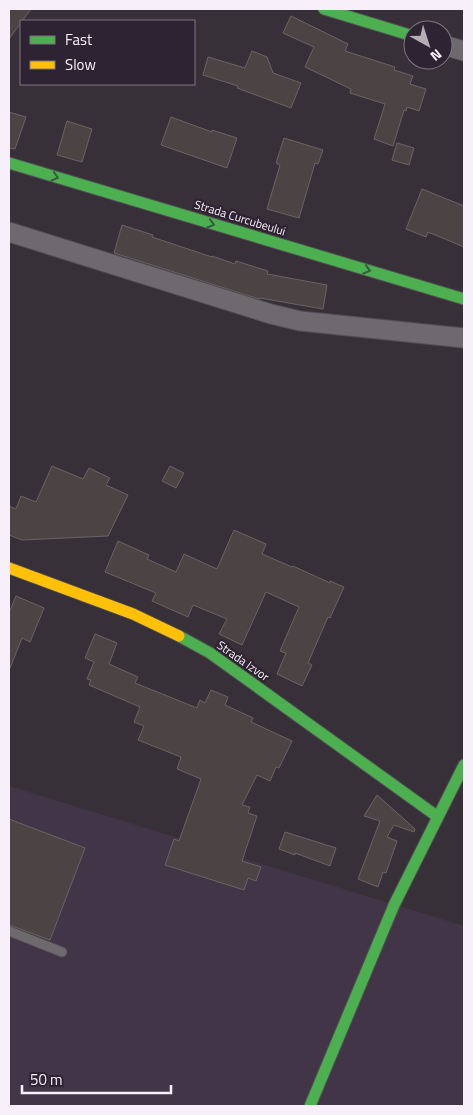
<svg xmlns="http://www.w3.org/2000/svg" width="473" height="1115" viewBox="0 0 473 1115" font-family="'Titillium Web',sans-serif">
  <rect width="100%" height="100%" fill="#373038"/>
  <path fill="#423548" d="M 9,786 L 464,926 L 464,1106 L 9,1106 Z"/>
  <path fill="#4c4444" stroke="#6b6465" d="M 9,9 L 31,9 L 9,39 Z
    M 291,16 L 348,44 L 345,51 L 395,67 L 394,70 L 413,76 L 410,84 L 426,89 L 419,111 L 407,107 L 406,111 L 404,110 L 393,146 L 374,139 L 385,104 L 350,93 L 351,89 L 305,67 L 314,47 L 283,33 Z
    M 252,51 L 267,57 L 273,73 L 301,83 L 291,108 L 237,88 L 238,86 L 203,75 L 208,57 L 245,68 Z
    M 9,112 L 26,117 L 15,149 L 9,148 Z
    M 171,117 L 212,132 L 212,130 L 237,138 L 227,168 L 161,145 Z
    M 67,121 L 92,129 L 82,162 L 57,155 Z
    M 284,138 L 323,150 L 318,164 L 315,163 L 299,218 L 267,209 L 280,165 L 276,163 Z
    M 397,143 L 414,148 L 409,165 L 392,160 Z
    M 422,189 L 464,206 L 464,247 L 428,232 L 426,237 L 406,229 Z
    M 122,225 L 153,235 L 152,237 L 212,257 L 212,256 L 235,264 L 236,261 L 268,271 L 267,274 L 327,285 L 323,309 L 260,298 L 259,299 L 114,253 Z
    M 52,466 L 83,479 L 89,468 L 110,478 L 106,485 L 128,495 L 108,536 L 22,540 L 9,535 L 9,506 L 16,509 L 21,496 L 36,502 Z
    M 170,466 L 184,473 L 176,488 L 162,481 Z
    M 234,530 L 266,544 L 262,554 L 292,567 L 293,566 L 330,583 L 330,581 L 344,587 L 330,618 L 328,617 L 308,663 L 312,665 L 302,686 L 277,674 L 286,653 L 280,651 L 299,607 L 266,592 L 242,645 L 219,634 L 227,619 L 193,605 L 188,617 L 152,601 L 156,593 L 105,572 L 118,541 L 149,555 L 147,559 L 176,572 L 184,554 L 217,569 Z
    M 16,596 L 44,608 L 30,642 L 22,638 L 10,668 L 9,668 L 9,613 Z
    M 95,634 L 117,643 L 109,664 L 138,677 L 135,683 L 197,708 L 200,700 L 205,703 L 211,690 L 228,697 L 225,705 L 253,718 L 251,722 L 292,741 L 279,768 L 276,767 L 270,781 L 257,775 L 242,805 L 250,807 L 248,813 L 257,816 L 242,861 L 261,867 L 256,881 L 248,878 L 244,890 L 165,865 L 174,839 L 179,841 L 201,779 L 177,769 L 181,757 L 138,740 L 144,726 L 134,722 L 140,707 L 89,685 L 91,680 L 87,679 L 94,662 L 85,658 Z
    M 377,795 L 415,829 L 414,832 L 394,825 L 387,837 L 397,841 L 386,873 L 383,872 L 378,887 L 358,879 L 380,821 L 364,816 Z
    M 9,819 L 85,848 L 50,940 L 9,925 Z
    M 285,832 L 336,848 L 330,866 L 295,853 L 295,855 L 279,849 Z"/>
  <g fill="none" stroke-linecap="round" stroke-linejoin="round">
    <defs>
      <path id="lane" d="M 9,931 L 62,952"/>
      <path id="street" d="M 443,45 L 464,51
        M 9,232 L 271,314 L 300,321 L 464,338"/>
      <path id="fast" d="M 324,9 L 413,36
        M 9,163 L 464,299
        M 179,636 L 210,653 L 438,817
        M 310,1106 L 394,905 L 464,765"/>
      <path id="slow" d="M 9,568 L 133,614 L 179,636"/>
    </defs>
    <use href="#lane" stroke="#524d54" stroke-width="11"/>
    <use href="#street" stroke="#524d54" stroke-width="21"/>
    <use href="#fast" stroke="#524d54" stroke-width="13"/>
    <use href="#slow" stroke="#524d54" stroke-width="13"/>
    <use href="#lane" stroke="#6d696e" stroke-width="9"/>
    <use href="#street" stroke="#6d696e" stroke-width="19"/>
    <use href="#fast" stroke="#4caf50" stroke-width="11"/>
    <use href="#slow" stroke="#ffc107" stroke-width="11"/>
  </g>
  <defs><path id="oneway-chevron" d="M-2-3.5L2.5 0L-2 3.5" fill="none" stroke-width="1.6" stroke-linecap="round" stroke-linejoin="round" transform="scale(1.25)"/></defs>
  <g stroke="#3a5b3e">
    <use href="#oneway-chevron" transform="translate(55 177) rotate(17)"/>
    <use href="#oneway-chevron" transform="translate(211 224) rotate(17)"/>
    <use href="#oneway-chevron" transform="translate(367 270) rotate(17)"/>
  </g>
  <g text-anchor="middle" stroke-width="4.5" stroke-linejoin="round" paint-order="stroke">
    <g font-size="12" fill="#f7f0fa" stroke="#2e2332">
      <text transform="translate(240 218) rotate(17)" y="4">Strada Curcubeului</text>
      <text transform="translate(243 661) rotate(35)" y="4">Strada Izvor</text>
    </g>
  </g>
  <rect width="473" height="1115" fill="none" stroke="#f7f0fa" stroke-width="20"/>
  <rect x="20" y="20" width="175" height="65" fill="#2e2332" stroke="#7e7582"/>
  <rect x="30" y="36" width="25" height="8" fill="#4caf50" stroke="#7e7582"/>
  <text x="65" y="45" font-size="15" fill="#f7f0fa">Fast</text>
  <rect x="30" y="61" width="25" height="8" fill="#ffc107" stroke="#7e7582"/>
  <text x="65" y="70" font-size="15" fill="#f7f0fa">Slow</text>
  <g transform="translate(428 45) rotate(141)"><circle r="24" fill="#2e2332" stroke="#7e7582"/>
  <path d="M0-4L9 19L0 12L-9 19Z" fill="#b4adb6"/>
  <text y="-8" font-size="14" font-weight="bold" text-anchor="middle" fill="#f7f0fa">N</text>
  </g>
  <path d="M22 1085v8h149v-8" fill="none" stroke="#f7f0fa" stroke-width="2.5"/>
  <text x="30" y="1085" font-size="15" fill="#f7f0fa" stroke="#2e2332" stroke-width="4" paint-order="stroke">50 m</text>
</svg>
